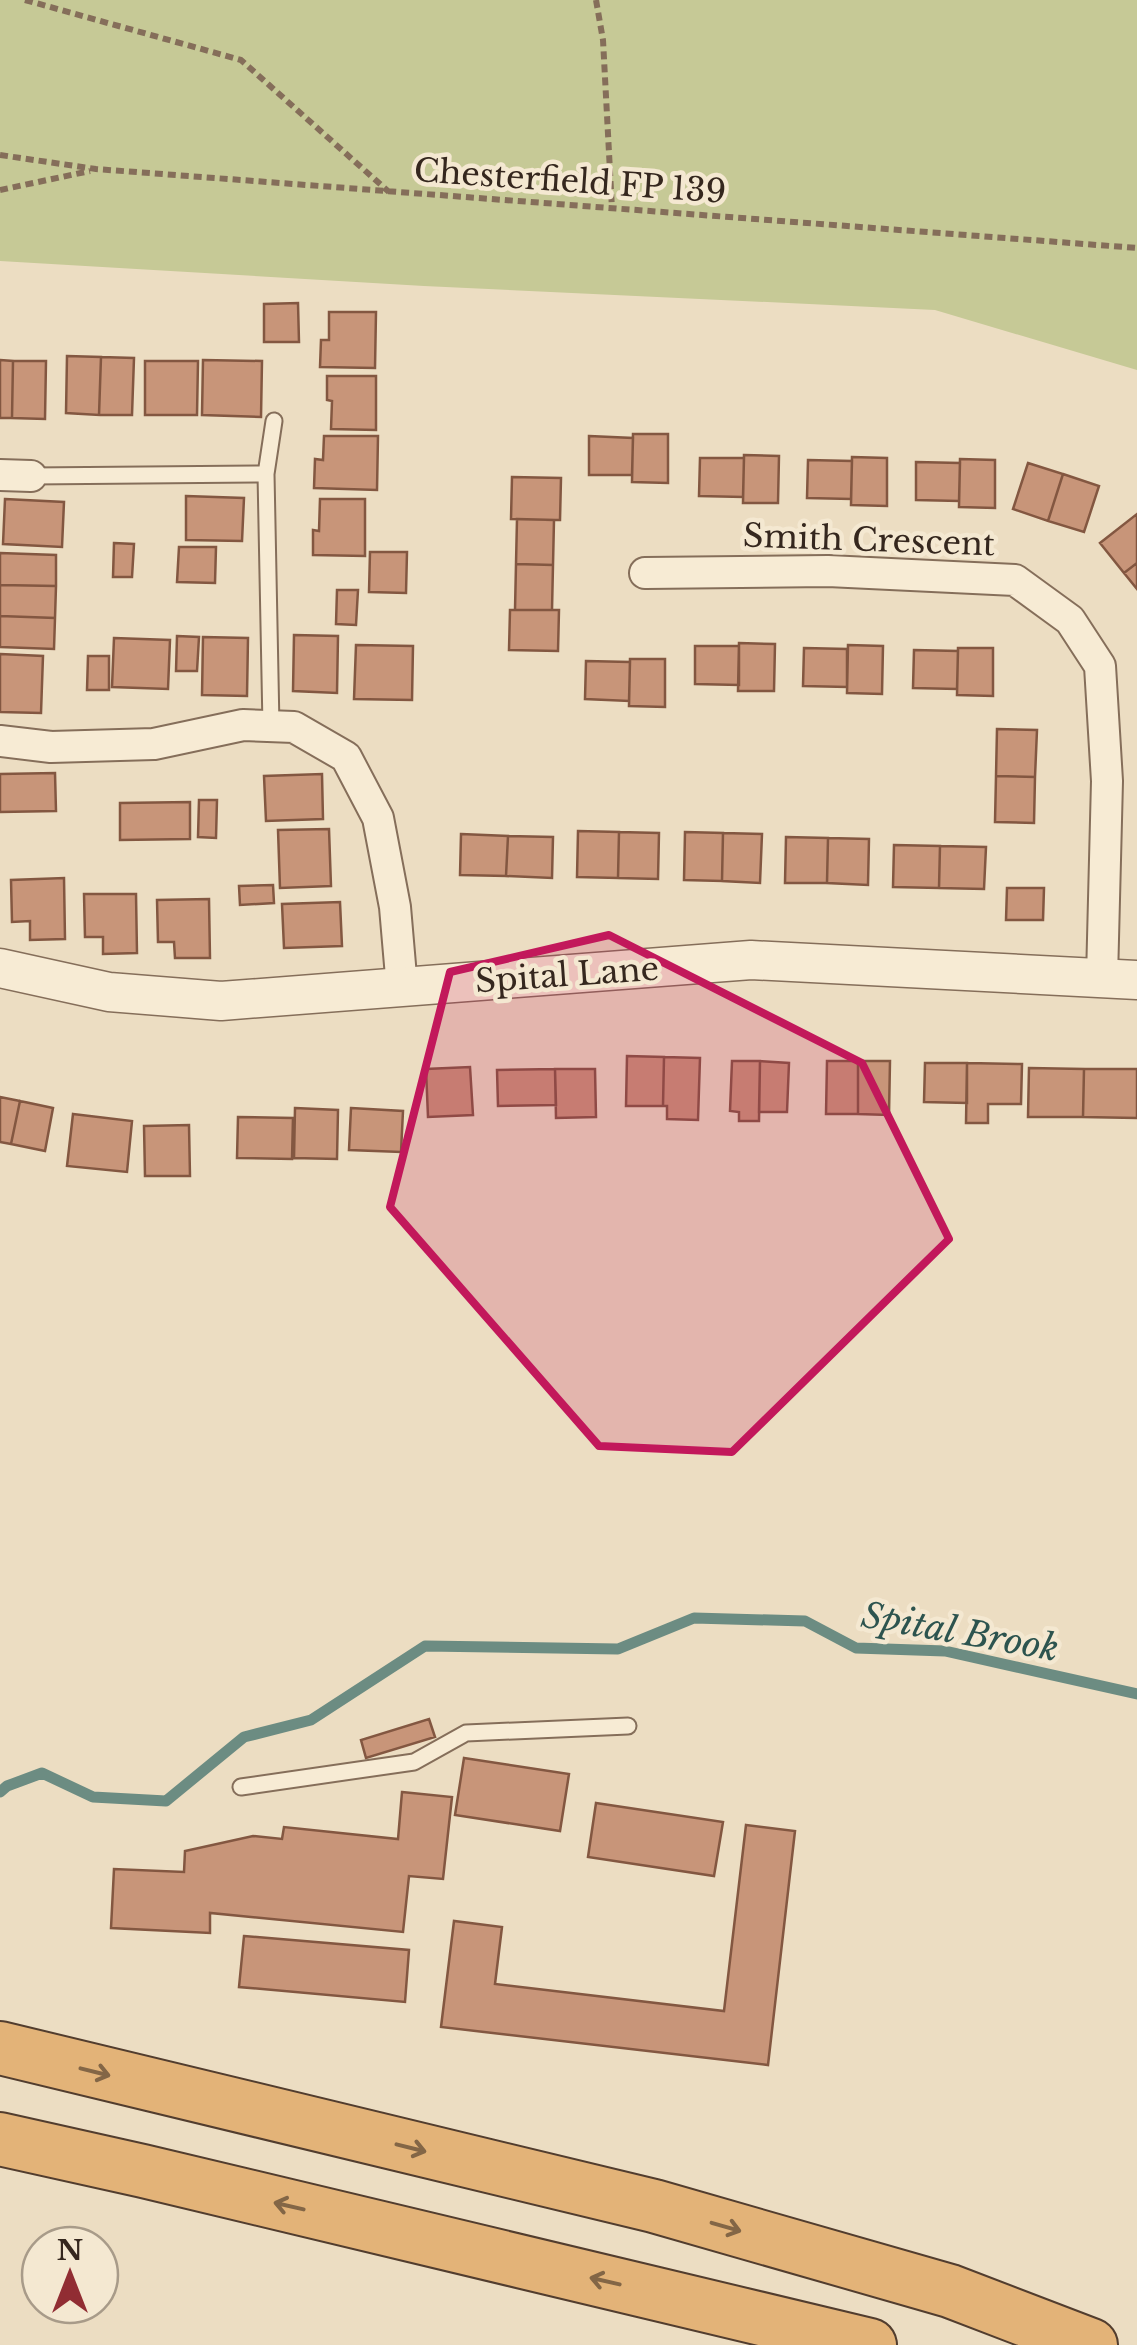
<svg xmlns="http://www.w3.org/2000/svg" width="1137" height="2345" viewBox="0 0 1137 2345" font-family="'Libre Baskerville',serif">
  <rect width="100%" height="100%" fill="#ecddc2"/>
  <path fill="#c6c996" d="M 0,0 L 1137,0 L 1137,370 L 935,310 L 424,286 L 0,261 Z"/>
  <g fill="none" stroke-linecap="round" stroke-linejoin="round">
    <path stroke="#6c8c82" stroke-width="11" d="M 0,1792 L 7,1786 L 42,1773 L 93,1797 L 166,1801 L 244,1737 L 311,1720 L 425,1646 L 618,1649 L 694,1618 L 805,1621 L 856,1648 L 945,1651 L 1137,1694"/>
  </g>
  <path fill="#c89579" stroke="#835741" stroke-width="2.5" d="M 298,303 L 299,342 L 264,342 L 264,304 Z
    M 329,312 L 376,312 L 375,368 L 320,367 L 321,340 L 329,340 Z
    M 67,356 L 101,357 L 99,415 L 66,413 Z
    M 101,357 L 134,358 L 132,415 L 99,415 Z
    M 0,360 L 13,361 L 12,418 L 0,418 Z
    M 203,360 L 262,361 L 261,417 L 202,415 Z
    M 13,361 L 46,361 L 45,419 L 12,418 Z
    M 145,361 L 198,361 L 197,415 L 145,415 Z
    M 327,376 L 376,376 L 376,430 L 331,429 L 332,401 L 327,400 Z
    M 633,434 L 668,434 L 668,483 L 632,482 Z
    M 324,436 L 378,436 L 377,490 L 314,488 L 315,459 L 323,460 Z
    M 589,436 L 633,438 L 632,475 L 589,475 Z
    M 744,455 L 779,456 L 778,503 L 743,503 Z
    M 852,457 L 887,458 L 887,506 L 851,505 Z
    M 700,458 L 744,458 L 743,497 L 699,496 Z
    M 960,459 L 995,460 L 995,508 L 959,507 Z
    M 808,460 L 852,461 L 851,499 L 807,498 Z
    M 916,462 L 960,463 L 959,501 L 916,500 Z
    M 1028,463 L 1063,474 L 1048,521 L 1013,509 Z
    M 1063,474 L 1099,486 L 1084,532 L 1048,521 Z
    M 512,477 L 561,478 L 560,520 L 511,519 Z
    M 186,496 L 244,498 L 242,541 L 186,540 Z
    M 5,499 L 64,502 L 62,547 L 3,544 Z
    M 320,499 L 365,499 L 365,556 L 313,555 L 313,530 L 319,531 Z
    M 1137,514 L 1137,563 L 1124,573 L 1100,543 Z
    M 517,519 L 554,520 L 553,565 L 516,564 Z
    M 114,543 L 134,544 L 132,577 L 113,577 Z
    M 179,547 L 216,547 L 215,583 L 177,582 Z
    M 370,552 L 407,552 L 406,593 L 369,592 Z
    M 0,553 L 56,555 L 56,586 L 0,585 Z
    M 1137,563 L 1137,589 L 1124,573 Z
    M 516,564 L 553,565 L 552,610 L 515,610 Z
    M 0,585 L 56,586 L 55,618 L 0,616 Z
    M 337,590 L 358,590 L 356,625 L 336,624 Z
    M 510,610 L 559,610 L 558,651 L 509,650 Z
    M 0,616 L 55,618 L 54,649 L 0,647 Z
    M 294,635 L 338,636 L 337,693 L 293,691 Z
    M 177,636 L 199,637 L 197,671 L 176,671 Z
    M 203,637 L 248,638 L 247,696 L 202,695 Z
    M 114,638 L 170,640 L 168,689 L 112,687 Z
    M 739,643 L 775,644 L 774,691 L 738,691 Z
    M 356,645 L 413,646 L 412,700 L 354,699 Z
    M 848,645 L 883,646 L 882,694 L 847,693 Z
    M 695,646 L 739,646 L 739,685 L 695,684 Z
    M 804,648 L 847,649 L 847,687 L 803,686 Z
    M 958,648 L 993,648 L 993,696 L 957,695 Z
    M 914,650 L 958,651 L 957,689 L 913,688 Z
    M 0,654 L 43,656 L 41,713 L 0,712 Z
    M 88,656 L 109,656 L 109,690 L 87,690 Z
    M 630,659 L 665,659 L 665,707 L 629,706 Z
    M 586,661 L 630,662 L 629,701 L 585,699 Z
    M 997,729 L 1037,730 L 1035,777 L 996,776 Z
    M 55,773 L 56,811 L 0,812 L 0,774 Z
    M 322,774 L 323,819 L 266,821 L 264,776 Z
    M 996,776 L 1035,777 L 1034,823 L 995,822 Z
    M 199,800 L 217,800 L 216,838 L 198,837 Z
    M 190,802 L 190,839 L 120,840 L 120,803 Z
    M 329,829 L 331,886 L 280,888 L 278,830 Z
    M 578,831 L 619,832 L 618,878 L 577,877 Z
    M 619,832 L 659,833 L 658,879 L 618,878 Z
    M 685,832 L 723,833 L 722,881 L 684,880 Z
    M 723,833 L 762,834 L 760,883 L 722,881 Z
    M 461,834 L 508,836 L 506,876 L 460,875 Z
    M 508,836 L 553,837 L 552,878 L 506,876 Z
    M 786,837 L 828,838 L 827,883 L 785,883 Z
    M 828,838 L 869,839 L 868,885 L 827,883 Z
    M 894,845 L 940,846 L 939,888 L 893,887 Z
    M 940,846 L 986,847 L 984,889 L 939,888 Z
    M 64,878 L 65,939 L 30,940 L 30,921 L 12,922 L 11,880 Z
    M 273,885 L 274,903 L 240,905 L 239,886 Z
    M 1007,888 L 1044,888 L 1043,920 L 1006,920 Z
    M 84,894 L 136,894 L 137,953 L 103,954 L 103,937 L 85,937 Z
    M 209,899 L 210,958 L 175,958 L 174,942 L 158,942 L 157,900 Z
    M 340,902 L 342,946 L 284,948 L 282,904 Z
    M 627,1056 L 664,1057 L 663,1106 L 626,1106 Z
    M 664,1057 L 700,1058 L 698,1120 L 667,1119 L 667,1106 L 663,1106 Z
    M 732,1061 L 760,1061 L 759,1121 L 739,1121 L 739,1112 L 730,1111 Z
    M 760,1061 L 789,1063 L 787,1112 L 759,1112 Z
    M 827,1061 L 858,1061 L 858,1114 L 826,1114 Z
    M 858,1061 L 890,1061 L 889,1115 L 858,1114 Z
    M 925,1063 L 967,1063 L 967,1103 L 924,1102 Z
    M 967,1063 L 1022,1064 L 1021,1104 L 988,1104 L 988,1123 L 966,1123 Z
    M 470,1067 L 473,1115 L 428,1117 L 426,1069 Z
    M 1029,1068 L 1084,1069 L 1083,1117 L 1028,1117 Z
    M 555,1069 L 556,1105 L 498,1106 L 497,1070 Z
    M 555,1069 L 595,1069 L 596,1117 L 556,1118 Z
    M 1084,1069 L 1137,1069 L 1137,1118 L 1083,1117 Z
    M 0,1097 L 20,1101 L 11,1144 L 0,1142 Z
    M 20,1101 L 53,1108 L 45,1151 L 11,1144 Z
    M 295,1108 L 338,1110 L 337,1159 L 294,1158 Z
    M 351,1108 L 403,1111 L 401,1152 L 349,1150 Z
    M 73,1114 L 132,1121 L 127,1172 L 67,1166 Z
    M 238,1117 L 293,1118 L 292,1159 L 237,1158 Z
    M 189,1125 L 190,1176 L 145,1176 L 144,1126 Z
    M 429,1719 L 435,1737 L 366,1758 L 361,1740 Z
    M 464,1758 L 569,1774 L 560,1831 L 455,1815 Z
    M 402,1792 L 452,1797 L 443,1879 L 409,1876 L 403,1932 L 210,1913 L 210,1933 L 111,1928 L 114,1869 L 184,1872 L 185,1851 L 253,1836 L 282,1839 L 284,1827 L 398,1839 Z
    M 596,1803 L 723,1822 L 714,1876 L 588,1857 Z
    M 746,1825 L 795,1831 L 768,2065 L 441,2027 L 454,1921 L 502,1927 L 495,1984 L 724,2011 Z
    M 244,1936 L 409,1950 L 405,2002 L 239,1987 Z"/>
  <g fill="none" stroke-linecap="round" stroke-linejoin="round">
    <defs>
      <path id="service" d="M 31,476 L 266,474
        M 271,726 L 266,474 L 274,421
        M 241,1787 L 414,1762 L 466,1733 L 628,1726"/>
      <path id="minor" d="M 0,475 L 31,476
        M 645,573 L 828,571 L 1015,580 L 1070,620 L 1100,666 L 1107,781 L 1102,978
        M 0,741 L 51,747 L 154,744 L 243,725 L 294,727 L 346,757 L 378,818 L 395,907 L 402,988"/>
      <path id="tertiary" d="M 0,968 L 109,992 L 221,1001 L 751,960 L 1137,980"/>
      <path id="trunk" d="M 0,2048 L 654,2206 L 950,2291 L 1091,2345
        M 0,2139 L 143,2171 L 870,2345"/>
    </defs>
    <use href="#service" stroke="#856e5a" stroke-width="19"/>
    <use href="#minor" stroke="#856e5a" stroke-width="34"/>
    <use href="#tertiary" stroke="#856e5a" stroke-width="41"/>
    <use href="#trunk" stroke="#523d2e" stroke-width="56"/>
    <path stroke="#856e5a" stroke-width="6" stroke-dasharray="8 5" stroke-linecap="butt" d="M 25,0 L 241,60 L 389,192
      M 596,0 L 603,40 L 612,209
      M 0,155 L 96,169 L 1137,248
      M 0,190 L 90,171"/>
    <use href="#service" stroke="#f7ebd4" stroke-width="15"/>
    <use href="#minor" stroke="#f7ebd4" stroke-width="30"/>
    <use href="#tertiary" stroke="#f7ebd4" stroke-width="38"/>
    <use href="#trunk" stroke="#e3b378" stroke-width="52"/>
  </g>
  <defs><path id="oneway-shaft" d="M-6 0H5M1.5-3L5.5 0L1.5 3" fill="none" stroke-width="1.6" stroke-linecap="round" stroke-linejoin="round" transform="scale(2.5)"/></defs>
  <g stroke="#836646">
    <use href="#oneway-shaft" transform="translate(95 2072) rotate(14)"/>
    <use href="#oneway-shaft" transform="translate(411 2148) rotate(14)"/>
    <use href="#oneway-shaft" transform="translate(289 2206) rotate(-167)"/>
    <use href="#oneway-shaft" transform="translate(726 2227) rotate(16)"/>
    <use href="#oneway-shaft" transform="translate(605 2281) rotate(-167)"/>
  </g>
  <path fill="#c2185b" fill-opacity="0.2" stroke="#c2185b" stroke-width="8" stroke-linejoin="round" d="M 609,935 L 862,1063 L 949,1239 L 732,1452 L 599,1446 L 390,1207 L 450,972 Z"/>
  <g text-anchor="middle" stroke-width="9" stroke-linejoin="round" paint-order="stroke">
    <g font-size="32" fill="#35271e" stroke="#f4e8d1">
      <text transform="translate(570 181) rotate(4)" y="11">Chesterfield FP 139</text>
      <text transform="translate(869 540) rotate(2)" y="11">Smith Crescent</text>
      <text transform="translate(567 975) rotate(-4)" y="11">Spital Lane</text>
    </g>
    <g font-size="35" font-style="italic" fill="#2d544f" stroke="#f4e8d1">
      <text transform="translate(960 1632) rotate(10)" y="12">Spital Brook</text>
    </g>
  </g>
  <g transform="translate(70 2275)"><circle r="48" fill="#f4e8d1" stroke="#a89b89" stroke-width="2.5"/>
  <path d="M0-8L18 38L0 25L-18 38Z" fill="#912d33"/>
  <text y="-15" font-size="28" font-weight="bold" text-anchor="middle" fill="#35271e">N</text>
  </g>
</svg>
